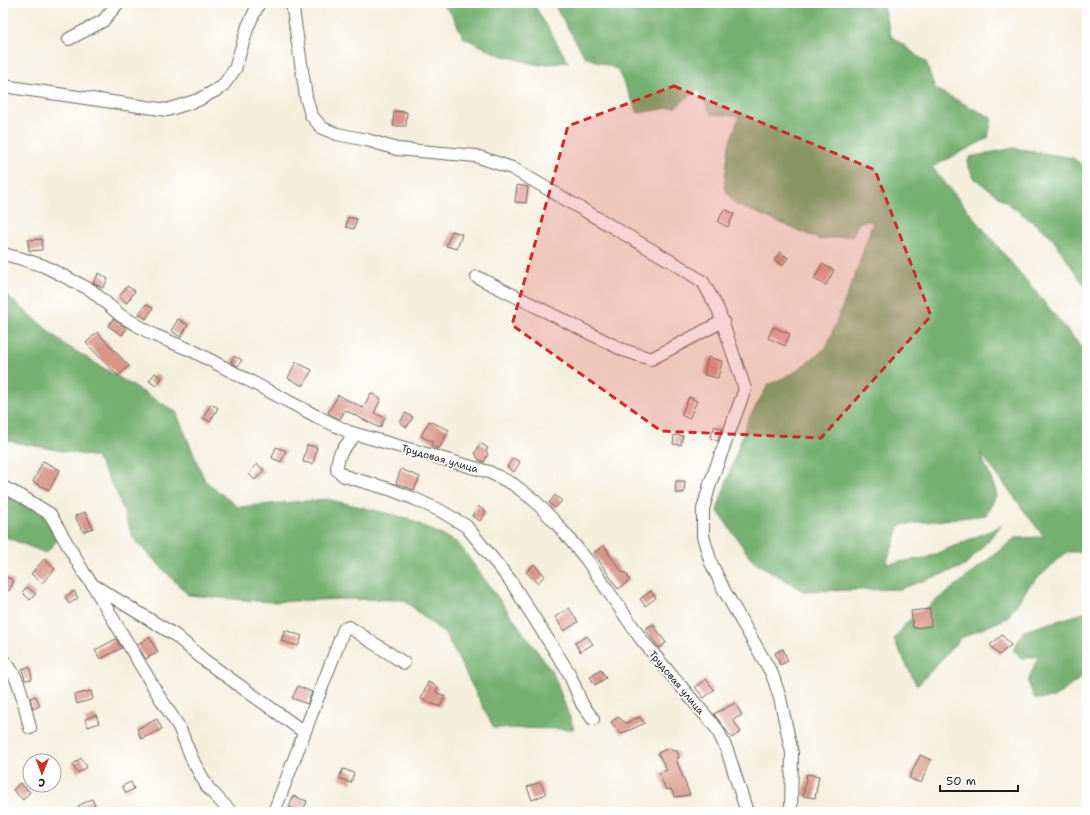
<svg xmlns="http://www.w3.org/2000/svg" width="1090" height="815" viewBox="0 0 1090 815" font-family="'Shantell Sans',sans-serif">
  <rect width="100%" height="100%" fill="#fff"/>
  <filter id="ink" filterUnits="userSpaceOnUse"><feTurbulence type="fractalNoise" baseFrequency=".025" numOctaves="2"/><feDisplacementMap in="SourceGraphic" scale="8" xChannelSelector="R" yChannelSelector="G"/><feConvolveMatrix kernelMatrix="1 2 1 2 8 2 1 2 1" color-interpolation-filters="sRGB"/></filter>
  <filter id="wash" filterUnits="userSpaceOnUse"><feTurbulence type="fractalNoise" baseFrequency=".012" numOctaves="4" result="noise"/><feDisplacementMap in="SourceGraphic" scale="16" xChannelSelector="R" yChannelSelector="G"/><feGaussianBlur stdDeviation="0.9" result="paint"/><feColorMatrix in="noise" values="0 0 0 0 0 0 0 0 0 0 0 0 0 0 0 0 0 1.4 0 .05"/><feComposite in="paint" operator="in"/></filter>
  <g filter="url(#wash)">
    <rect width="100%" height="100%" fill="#f4efdd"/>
    <path fill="#75b070" stroke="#486646" d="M 440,3 L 533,3 L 568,62 L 539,65 L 500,55 L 464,38 L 451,13 Z
      M 553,3 L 882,3 L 891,36 L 926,62 L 935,89 L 992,118 L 988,138 L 932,167 L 1087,354 L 1087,555 L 1078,552 L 1067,552 L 1029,586 L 1007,618 L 961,638 L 917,686 L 894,640 L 907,622 L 954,587 L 1015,538 L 1044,537 L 980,452 L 997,494 L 986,515 L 900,525 L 886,564 L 926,558 L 1001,526 L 965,566 L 900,589 L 803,591 L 752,560 L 717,510 L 747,422 L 768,385 L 792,374 L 826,348 L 856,273 L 873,221 L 859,222 L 853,235 L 821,240 L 735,204 L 724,188 L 729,145 L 739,116 L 711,114 L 698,89 L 676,107 L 638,113 L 617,69 L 585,57 Z
      M 1014,148 L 1073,158 L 1087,169 L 1087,289 L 1050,235 L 974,178 L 967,163 L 970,157 Z
      M 3,292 L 64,344 L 176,412 L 205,481 L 238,507 L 327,499 L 407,518 L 458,543 L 553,673 L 574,729 L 494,728 L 446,635 L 404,600 L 343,599 L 270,602 L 188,595 L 133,538 L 117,493 L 96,457 L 3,440 Z
      M 3,495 L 43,514 L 58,539 L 46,553 L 3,536 Z
      M 1087,612 L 1087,673 L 1054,698 L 1035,699 L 1028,682 L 1038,656 L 1022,659 L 1013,650 L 1024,631 Z"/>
    <g id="blocks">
      <path fill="#d99588" d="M 394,111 L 407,112 L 406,126 L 393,126 Z
        M 517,185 L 528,187 L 526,203 L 515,202 Z
        M 724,209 L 734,214 L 728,227 L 718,222 Z
        M 348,217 L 357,219 L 354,229 L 346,227 Z
        M 452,231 L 462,234 L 457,249 L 446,246 Z
        M 42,239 L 42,250 L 29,251 L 28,240 Z
        M 780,252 L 788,258 L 782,266 L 774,260 Z
        M 822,264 L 834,270 L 826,285 L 814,279 Z
        M 99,273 L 108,279 L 103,288 L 93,283 Z
        M 127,286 L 135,291 L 127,303 L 119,297 Z
        M 146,304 L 153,308 L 146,319 L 139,314 Z
        M 113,319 L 127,328 L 122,335 L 108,326 Z
        M 178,319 L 188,325 L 181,337 L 171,331 Z
        M 773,327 L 790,334 L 785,346 L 768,338 Z
        M 97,332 L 129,366 L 118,376 L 86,343 Z
        M 234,356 L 242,360 L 238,366 L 231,362 Z
        M 708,357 L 722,361 L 718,378 L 704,375 Z
        M 296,362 L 312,370 L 303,386 L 288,378 Z
        M 155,373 L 162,378 L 156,386 L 149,381 Z
        M 371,393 L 381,399 L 374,413 L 385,418 L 380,428 L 345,410 L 340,419 L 328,413 L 338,395 L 363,408 Z
        M 689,397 L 697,401 L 689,419 L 681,415 Z
        M 211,404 L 218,408 L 210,422 L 203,418 Z
        M 405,413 L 413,417 L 407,427 L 400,423 Z
        M 429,421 L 449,430 L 439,449 L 431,445 L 433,442 L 421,436 Z
        M 715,426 L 722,429 L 718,441 L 710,438 Z
        M 674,435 L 683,436 L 681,445 L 673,444 Z
        M 480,443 L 488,448 L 486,451 L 488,454 L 484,462 L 479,460 L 475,453 Z
        M 307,445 L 317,447 L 313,464 L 303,462 Z
        M 276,447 L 286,451 L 281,462 L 272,458 Z
        M 513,458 L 520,462 L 514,472 L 507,467 Z
        M 43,461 L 60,470 L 49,490 L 33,482 Z
        M 257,464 L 264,470 L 255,480 L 249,474 Z
        M 401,469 L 420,477 L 414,490 L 396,483 Z
        M 676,481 L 685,481 L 684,493 L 675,493 Z
        M 555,495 L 562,501 L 555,508 L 549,503 Z
        M 478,506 L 486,512 L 480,521 L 472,516 Z
        M 85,512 L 93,528 L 83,532 L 75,516 Z
        M 604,545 L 609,552 L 608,553 L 623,573 L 625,572 L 630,580 L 618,589 L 594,553 Z
        M 44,559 L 55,569 L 42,583 L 31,574 Z
        M 534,564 L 545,576 L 537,583 L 526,572 Z
        M 3,575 L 14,581 L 9,591 L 3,587 Z
        M 27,587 L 36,594 L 30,600 L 22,592 Z
        M 74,591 L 78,598 L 69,604 L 65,597 Z
        M 651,591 L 656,598 L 645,606 L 640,599 Z
        M 569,608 L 578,622 L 564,631 L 555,617 Z
        M 930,609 L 931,626 L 913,628 L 911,611 Z
        M 653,624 L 666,643 L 659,648 L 645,629 Z
        M 285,630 L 302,636 L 298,646 L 281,641 Z
        M 1002,635 L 1011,645 L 999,655 L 990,645 Z
        M 587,636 L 593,644 L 580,652 L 575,643 Z
        M 149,637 L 158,652 L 146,659 L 137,645 Z
        M 116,639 L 122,648 L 100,659 L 95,650 Z
        M 783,649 L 788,661 L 780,665 L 775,653 Z
        M 30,667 L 32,679 L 25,680 L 22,669 Z
        M 601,670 L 606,678 L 595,685 L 590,677 Z
        M 706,679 L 714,690 L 704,698 L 695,687 Z
        M 428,682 L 438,687 L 436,692 L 445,696 L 440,707 L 421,699 Z
        M 298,686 L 312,692 L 307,704 L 292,698 Z
        M 91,691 L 93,699 L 77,704 L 74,695 Z
        M 36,696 L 40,706 L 33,709 L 30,698 Z
        M 735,703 L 742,715 L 733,720 L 741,732 L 732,738 L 714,714 Z
        M 96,715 L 99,723 L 88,727 L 85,719 Z
        M 618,717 L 626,723 L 639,717 L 645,723 L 621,734 L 611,722 Z
        M 157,719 L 162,729 L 141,739 L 137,729 Z
        M 669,748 L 673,751 L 677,751 L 679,758 L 676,759 L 690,795 L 675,797 L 671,789 L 666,790 L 659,773 L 667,770 L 658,753 Z
        M 920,755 L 931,760 L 921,783 L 909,778 Z
        M 81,758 L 87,767 L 78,773 L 72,765 Z
        M 343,769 L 354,773 L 351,783 L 339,778 Z
        M 807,774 L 819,776 L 815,798 L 803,796 Z
        M 131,782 L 134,789 L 126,793 L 122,786 Z
        M 540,782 L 546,794 L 532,800 L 527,787 Z
        M 20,783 L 30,792 L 23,800 L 13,790 Z
        M 293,796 L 307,801 L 303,811 L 289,807 Z
        M 92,799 L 97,810 L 92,812 L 81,812 L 78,806 Z"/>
    </g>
  </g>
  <g filter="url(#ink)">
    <use href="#blocks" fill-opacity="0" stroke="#686660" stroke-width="1"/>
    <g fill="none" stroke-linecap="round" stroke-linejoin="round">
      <defs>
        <path id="street" d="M 292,3 L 306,97 L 311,115 L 322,128 L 337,134 L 367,140 L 397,149 L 476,156 L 512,168 L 679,266 L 703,282 L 718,309 L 745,389 L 710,484 L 703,509 L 703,536 L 711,563 L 725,592 L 772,674 L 780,698 L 792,753 L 791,812
          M 69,39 L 103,21 L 118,3
          M 3,86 L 167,110 L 198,100 L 222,87 L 235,69 L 248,26 L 259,3
          M 3,254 L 19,258 L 44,266 L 91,290 L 120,315 L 154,335 L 193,351 L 316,416 L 349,432 L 489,472 L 513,484 L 535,501 L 556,523 L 587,560 L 641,639 L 717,729 L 727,750 L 747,812
          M 477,277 L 623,350 L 651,359 L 723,321
          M 356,434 C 345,447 337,452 337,470 L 344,476 L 389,489 L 415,499 L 441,511 L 466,526 L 510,580 L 569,673 L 582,704 L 593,719
          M 3,487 L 21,496 L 50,514 L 84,573 L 93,585 L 175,635 L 204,660 L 304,732
          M 94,587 L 159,696 L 179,727 L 193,761 L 208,788 L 231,812
          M 3,660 C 21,677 24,705 30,728
          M 274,812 L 344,629 L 349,627 L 404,663"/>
      </defs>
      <use href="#street" stroke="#686660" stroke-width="14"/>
      <use href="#street" stroke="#fff" stroke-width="12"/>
    </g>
  </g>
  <path fill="#d62828" fill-opacity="0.2" stroke="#d62828" stroke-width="3" stroke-dasharray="8 5" stroke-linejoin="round" d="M 674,86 L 875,170 L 931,316 L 821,438 L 661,431 L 512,325 L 568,126 Z"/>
  <g text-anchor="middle" stroke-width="3.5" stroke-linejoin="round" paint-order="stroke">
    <g font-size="10" fill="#1c1c1c" stroke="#fff">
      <text transform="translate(440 458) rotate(16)" y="4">Трудовая улица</text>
      <text transform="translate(677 682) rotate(50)" y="4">Трудовая улица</text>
    </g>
  </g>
  <rect width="1090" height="815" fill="none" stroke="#fff" stroke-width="16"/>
  <g transform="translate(42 773) rotate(181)"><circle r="19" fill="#ffffff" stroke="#a4a4a4"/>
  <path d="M0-3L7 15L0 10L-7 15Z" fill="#c8321e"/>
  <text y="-6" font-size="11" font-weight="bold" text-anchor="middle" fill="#1c1c1c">С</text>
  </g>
  <path d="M940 785v6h78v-6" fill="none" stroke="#1c1c1c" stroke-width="2"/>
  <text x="946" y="785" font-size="12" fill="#1c1c1c" stroke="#ffffff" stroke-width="3" paint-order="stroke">50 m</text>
</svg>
